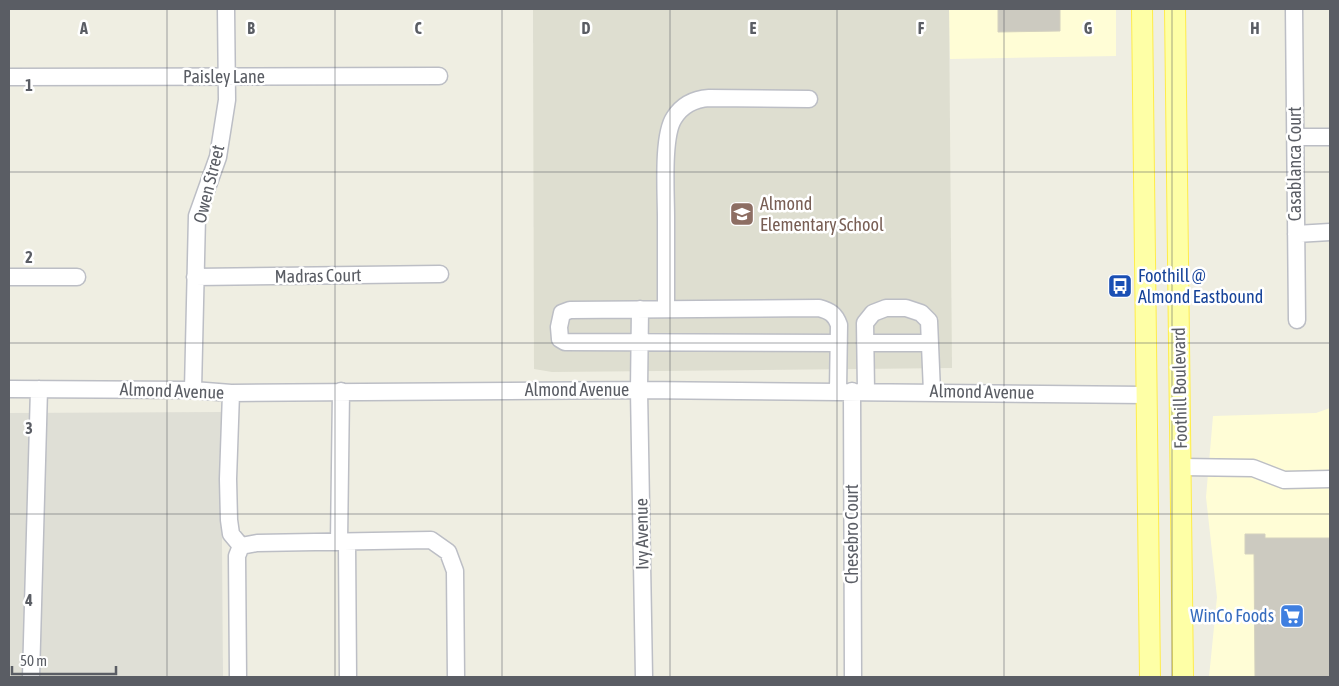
<svg xmlns="http://www.w3.org/2000/svg" width="1339" height="686" viewBox="0 0 1339 686" font-family="'Asap Condensed',sans-serif">
  <rect width="100%" height="100%" fill="#efeee2"/>
  <path fill="#fffdd6" d="M 949,9 L 1116,9 L 1116,56 L 950,59 Z
    M 1330,408 L 1330,677 L 1209,677 L 1217,597 L 1206,497 L 1213,416 L 1316,413 Z"/>
  <path fill="#dfdfd6" d="M 221,412 L 223,677 L 9,677 L 9,413 Z"/>
  <path fill="#deded0" d="M 533,9 L 949,9 L 952,368 L 552,372 L 534,369 Z"/>
  <path fill="#cccac0" stroke="#d4d1bf" d="M 998,9 L 1060,9 L 1060,31 L 998,32 Z
    M 1245,534 L 1265,534 L 1265,538 L 1330,538 L 1330,677 L 1255,677 L 1254,554 L 1245,554 Z"/>
  <g fill="none" stroke-linecap="round" stroke-linejoin="round">
    <defs>
      <path id="minor" d="M 1294,9 L 1297,320
        M 9,77 L 439,76
        M 1295,137 L 1330,137
        M 1296,234 L 1330,232
        M 9,277 L 77,277
        M 195,277 L 440,274
        M 640,309 L 639,390 L 644,677
        M 666,309 C 666,278 666,248 666,217 C 666,194 662,136 674,118 C 682,105 695,99 709,98 L 809,99
        M 865,343 L 930,343
        M 9,389 L 193,390 L 231,393 L 639,390 L 1146,395
        M 193,390 L 197,216 L 218,157 L 227,100 L 226,9
        M 838,391 L 839,325 C 835,314 830,311 819,308 L 570,310 L 562,313 L 559,327 L 560,339 L 565,342 L 839,343
        M 852,391 L 853,677
        M 866,391 L 865,323 L 873,313 L 886,308 L 906,308 L 921,313 L 929,321 L 932,392
        M 231,393 L 228,479 L 229,520 L 231,534 L 241,546
        M 1181,467 L 1253,468 L 1284,480 L 1330,479
        M 339,542 L 341,391
        M 347,542 L 348,677
        M 241,546 L 257,543 L 431,540 L 448,552 L 455,571 L 456,677
        M 31,677 L 39,389
        M 238,677 L 237,556 L 241,546"/>
      <path id="major" d="M 1142,9 L 1150,677
        M 1175,9 L 1183,677"/>
    </defs>
    <use href="#minor" stroke="#bcbec5" stroke-width="19"/>
    <use href="#major" stroke="#ffed4a" stroke-width="22"/>
    <use href="#minor" stroke="#fff" stroke-width="16"/>
    <use href="#major" stroke="#feffa6" stroke-width="20"/>
  </g>
  <path fill="none" stroke="#5a5d64" stroke-width="1" stroke-opacity="0.55" d="M 167,9 L 167,677M 335,9 L 335,677M 502,9 L 502,677M 670,9 L 670,677M 837,9 L 837,677M 1004,9 L 1004,677M 1172,9 L 1172,677M 9,172 L 1330,172M 9,343 L 1330,343M 9,514 L 1330,514"/>
  <defs>
    <symbol id="school-square" viewBox="-11 -11 22 22"><rect x="-9" y="-9" width="18" height="18" rx="4" fill="#8d6e63" stroke="#fff"/><path d="M0-5L7-2L0 1L-7-2ZM-4 1L0 2.5L4 1V4Q0 6-4 4Z" fill="#fff"/></symbol>
    <symbol id="bus-square" viewBox="-11 -11 22 22"><rect x="-9" y="-9" width="18" height="18" rx="4" fill="#1a4fb4" stroke="#fff"/><path d="M-5-6H5V4H4V6H2V4H-2V6H-4V4H-5ZM-3.5-4V0h7V-4ZM-3.5 1.2v1.5H-2V1.2ZM2 1.2v1.5H3.5V1.2Z" fill="#fff"/></symbol>
    <symbol id="supermarket-square" viewBox="-11 -11 22 22"><rect x="-9" y="-9" width="18" height="18" rx="4" fill="#3f7fe0" stroke="#fff"/><path d="M-6-5.5h2.5l.6 2H6L4.5 2H-2.5L-4.4-4H-6ZM-1.5 3.2a1.3 1.3 0 1 0 .1 0ZM3 3.2a1.3 1.3 0 1 0 .1 0Z" fill="#fff"/></symbol>
  </defs>
  <g fill-rule="evenodd">
    <use href="#school-square" x="728" y="200" width="28" height="28"/>
    <use href="#bus-square" x="1106" y="272" width="28" height="28"/>
    <use href="#supermarket-square" x="1278" y="602" width="28" height="28"/>
  </g>
  <g text-anchor="middle" stroke-width="5" stroke-linejoin="round" paint-order="stroke">
    <g font-size="18" fill="#5a5d64" stroke="#fff">
      <text x="224" y="83">Paisley Lane</text>
      <text transform="translate(1295 164) rotate(-90)" y="6">Casablanca Court</text>
      <text transform="translate(209 184) rotate(-76)" y="6">Owen Street</text>
      <text transform="translate(318 276) rotate(-1)" y="6">Madras Court</text>
      <text transform="translate(1180 388) rotate(-91)" y="6">Foothill Boulevard</text>
      <text x="577" y="396">Almond Avenue</text>
      <text transform="translate(172 391) rotate(2)" y="6">Almond Avenue</text>
      <text transform="translate(982 392) rotate(1)" y="6">Almond Avenue</text>
      <text transform="translate(642 534) rotate(-91)" y="6">Ivy Avenue</text>
      <text transform="translate(852 534) rotate(-90)" y="6">Chesebro Court</text>
    </g>
    <g font-size="18" fill="#785e54" stroke="#fff" text-anchor="start">
      <text x="760" y="210">Almond<tspan x="760" dy="21">Elementary School</tspan></text>
    </g>
    <g font-size="18" fill="#164399" stroke="#fff" text-anchor="start">
      <text x="1138" y="282">Foothill @<tspan x="1138" dy="21">Almond Eastbound</tspan></text>
    </g>
    <g font-size="18" fill="#366cbe" stroke="#fff" text-anchor="end">
      <text x="1274" y="622">WinCo Foods</text>
    </g>
  </g>
  <g font-size="16" text-anchor="middle" font-weight="bold" fill="#5a5d64" stroke="#fff" stroke-width="5" stroke-linejoin="round" paint-order="stroke">
    <text x="84" y="34">A</text>
    <text x="251" y="34">B</text>
    <text x="418" y="34">C</text>
    <text x="586" y="34">D</text>
    <text x="753" y="34">E</text>
    <text x="921" y="34">F</text>
    <text x="1088" y="34">G</text>
    <text x="1255" y="34">H</text>
    <text x="29" y="91">1</text>
    <text x="29" y="263">2</text>
    <text x="29" y="434">3</text>
    <text x="29" y="606">4</text>
  </g>
  <rect width="1339" height="686" fill="none" stroke="#5a5d64" stroke-width="20"/>
  <path d="M12 666v8h104v-8" fill="none" stroke="#5a5d64" stroke-width="2.5"/>
  <text x="20" y="666" font-size="15" fill="#5a5d64" stroke="#ffffff" stroke-width="4" paint-order="stroke">50 m</text>
</svg>
